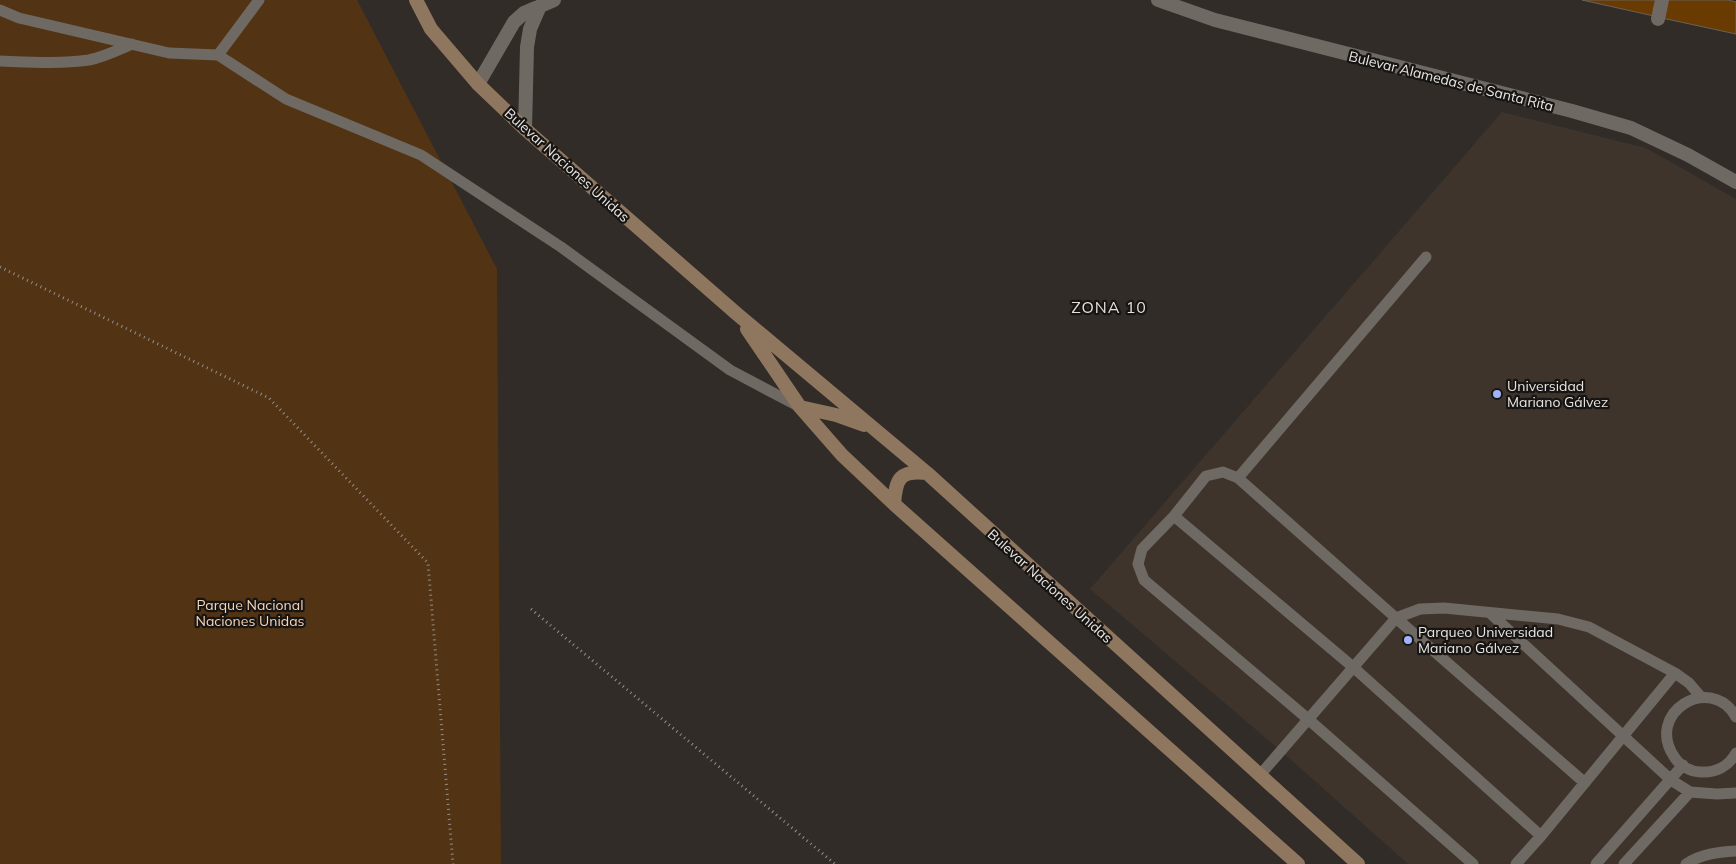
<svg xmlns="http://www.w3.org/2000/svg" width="1736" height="864" viewBox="0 0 1736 864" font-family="Mulish,sans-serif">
  <rect width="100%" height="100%" fill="#312c27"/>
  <path fill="#3e342b" d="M 1502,112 L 1646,148 L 1736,199 L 1736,864 L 1408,864 L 1281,751 L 1090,589 Z"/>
  <path fill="#523313" d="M 0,0 L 357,0 L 497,269 L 501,864 L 0,864 Z"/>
  <path fill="#6a3b00" stroke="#68625c" d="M 1582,0 L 1658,0 L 1654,16 Z
    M 1666,0 L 1728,0 L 1736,2 L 1736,34 L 1662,18 Z"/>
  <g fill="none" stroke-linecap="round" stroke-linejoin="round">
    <path stroke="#938f8b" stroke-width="3" stroke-dasharray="1 4" stroke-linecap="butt" d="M 0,267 L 269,398 L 428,563 L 453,864
      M 531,609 L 835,864"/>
    <path stroke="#6f6963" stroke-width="11" d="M 259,0 L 218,55 L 286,99 L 421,155 L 561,247 L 730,370 L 800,407
      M 0,10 L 19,18 L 169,53 L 218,55
      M 0,61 C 29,62 60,64 89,60 C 104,57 118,50 132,44
      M 1238,478 L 1426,257
      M 1174,516 L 1353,667 L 1541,836
      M 1491,614 L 1671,780 L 1690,792 L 1717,794 L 1736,793
      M 1736,717 C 1711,672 1643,713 1675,758 C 1680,766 1691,772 1701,772 C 1716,773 1729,766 1736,753
      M 1260,775 L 1396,618 L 1585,783
      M 1473,864 L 1308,719 L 1144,580 L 1138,564 L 1142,549 L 1174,516 L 1206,476 L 1223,472 L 1238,478 L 1396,618 L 1420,609 L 1444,608 L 1558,619 L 1589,627 L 1675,673 L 1689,683 L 1701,697
      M 1516,864 L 1541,836 L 1675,673
      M 1596,864 L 1683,765
      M 1624,864 L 1690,792
      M 1686,864 C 1701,854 1718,852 1736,851"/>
    <path stroke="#6f6963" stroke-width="14" d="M 1158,0 L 1215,20 L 1572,111 L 1631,128 L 1688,155 L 1736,182
      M 1658,19 L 1662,0
      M 478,84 L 514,22 L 524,13 L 554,0
      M 525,129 L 527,47 L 530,29 L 540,6"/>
    <path stroke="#8f775f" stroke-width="14" d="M 416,0 L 431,29 L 478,84 L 525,129 L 737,314 L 927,473 L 1358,864
      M 747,329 L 800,407 L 842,455 L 894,504 L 1298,864
      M 800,407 L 836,415 L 864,425
      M 894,504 C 896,479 899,470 927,473"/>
  </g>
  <g fill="#a1b3fd" stroke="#171513" stroke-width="2">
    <circle cx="1497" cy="394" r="5"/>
    <circle cx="1408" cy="640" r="5"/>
  </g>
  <g text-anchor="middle" stroke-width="4.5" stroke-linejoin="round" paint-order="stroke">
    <g font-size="14" fill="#e9e5e2" stroke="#171513">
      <text transform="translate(1451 81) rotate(14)" y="5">Bulevar Alamedas de Santa Rita</text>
      <text transform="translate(567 165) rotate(42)" y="5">Bulevar Naciones Unidas</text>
      <text transform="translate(1050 586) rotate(42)" y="5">Bulevar Naciones Unidas</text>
    </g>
    <g font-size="14" fill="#e9e5e2" stroke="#171513" text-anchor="start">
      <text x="1507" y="391">Universidad<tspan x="1507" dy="16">Mariano Gálvez</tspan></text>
      <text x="1418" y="637">Parqueo Universidad<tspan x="1418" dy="16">Mariano Gálvez</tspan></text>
    </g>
    <g font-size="14" fill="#f9d5b6" stroke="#171513">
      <text x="250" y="610">Parque Nacional<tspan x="250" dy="16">Naciones Unidas</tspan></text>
    </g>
    <g font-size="16" letter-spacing="1" fill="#e5ddd7" stroke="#171513">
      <text x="1109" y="313">ZONA 10</text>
    </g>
  </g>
</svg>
